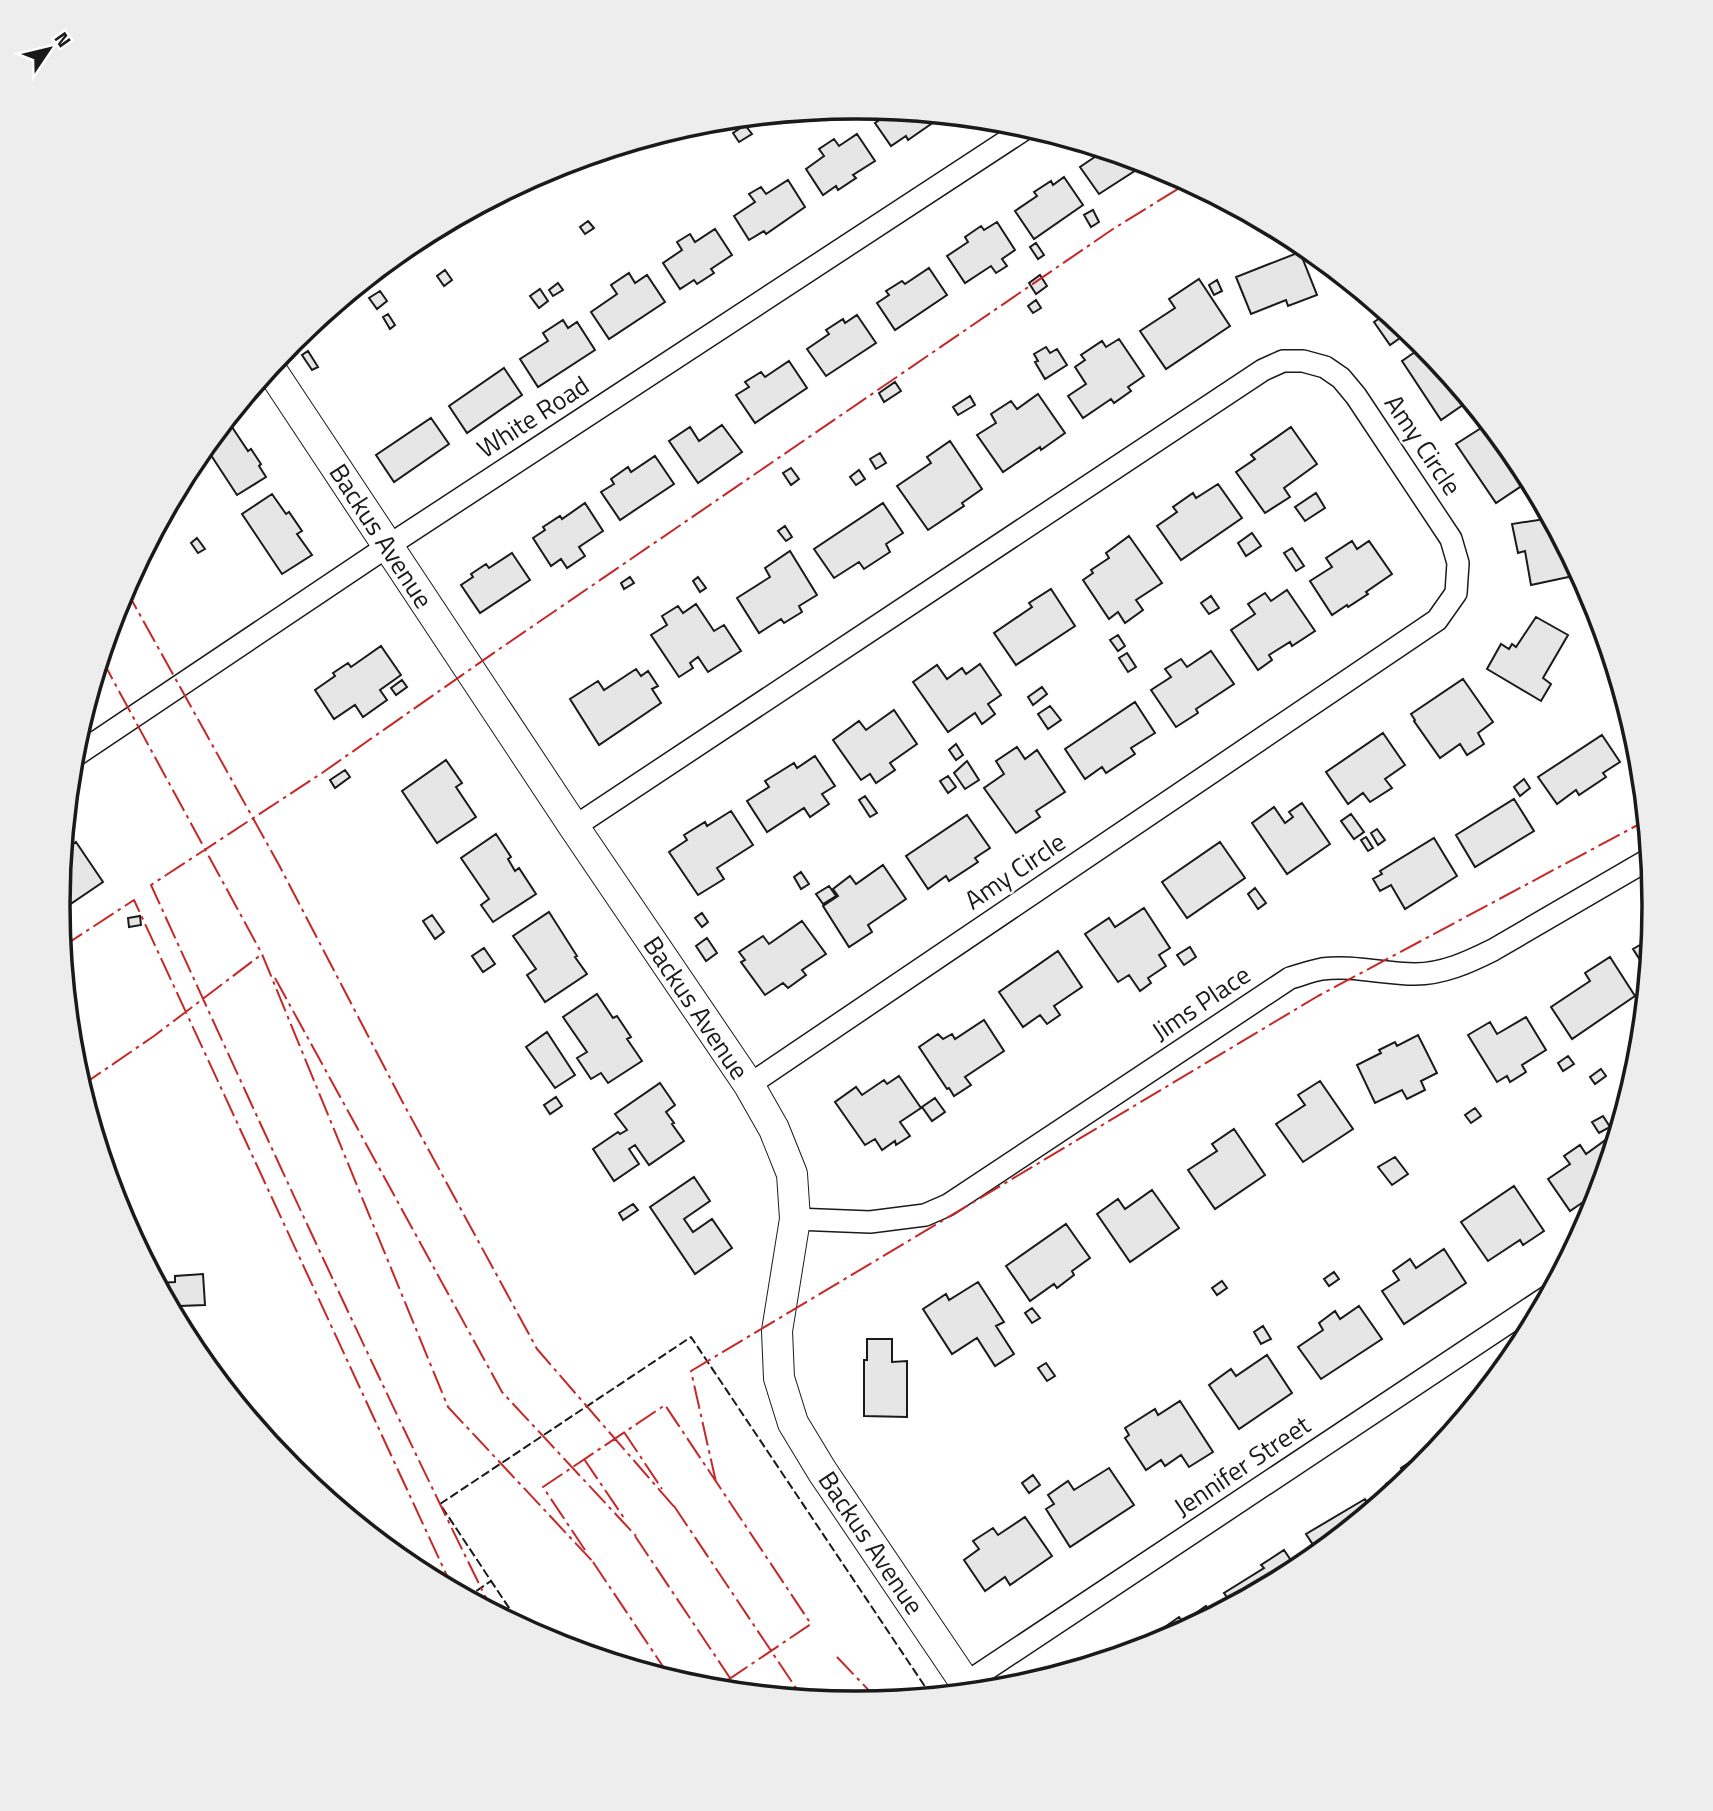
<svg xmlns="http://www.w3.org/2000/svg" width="1713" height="1811" viewBox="0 0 1713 1811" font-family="'Titillium Web',sans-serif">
  <rect width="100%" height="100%" fill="#fff"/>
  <path fill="#e6e6e6" stroke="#1a1a1a" stroke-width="2" d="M 894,110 L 944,115 L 908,140 L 906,136 L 891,146 L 875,123 Z
    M 745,125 L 752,134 L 739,142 L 733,133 Z
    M 857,134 L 875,161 L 853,175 L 856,178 L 838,190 L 836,186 L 823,195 L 806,169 L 824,156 L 819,149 L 834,139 L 839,146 Z
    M 1100,149 L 1101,149 L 1147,163 L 1099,194 L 1080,167 L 1102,152 Z
    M 1064,177 L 1083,205 L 1034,239 L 1015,211 L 1037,196 L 1034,192 L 1051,181 L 1053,185 Z
    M 788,180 L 805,207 L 766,234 L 764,231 L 749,240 L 734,216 L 755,202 L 749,194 L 761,187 L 766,194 Z
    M 1093,210 L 1099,222 L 1091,227 L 1084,215 Z
    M 588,221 L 594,228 L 585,234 L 580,227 Z
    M 997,222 L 1015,250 L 1002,259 L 1007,266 L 996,273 L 991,266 L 965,283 L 947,256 L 968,242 L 965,237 L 981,226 L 984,230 Z
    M 715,229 L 732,255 L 711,269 L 714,273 L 697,284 L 694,280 L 680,289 L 663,263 L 682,250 L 677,242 L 690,234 L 695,242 Z
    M 1036,243 L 1044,255 L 1038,259 L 1030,247 Z
    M 1300,252 L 1317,295 L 1288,306 L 1286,300 L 1251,314 L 1236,277 Z
    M 929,268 L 947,295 L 895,330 L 877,303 L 889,295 L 886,291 L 902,281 L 905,284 Z
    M 445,270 L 452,280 L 444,286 L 437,276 Z
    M 629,273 L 635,283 L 647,275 L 665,302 L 609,339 L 591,312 L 617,294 L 611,285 Z
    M 1040,275 L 1047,286 L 1036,294 L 1029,283 Z
    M 1199,279 L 1230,326 L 1166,369 L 1140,331 L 1175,308 L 1169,299 Z
    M 1217,280 L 1222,291 L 1214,295 L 1209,285 Z
    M 558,283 L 563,290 L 553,296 L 549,290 Z
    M 540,289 L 548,301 L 539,308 L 530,296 Z
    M 380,291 L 387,301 L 377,309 L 369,298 Z
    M 1036,300 L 1041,308 L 1033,313 L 1028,306 Z
    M 1374,302 L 1410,331 L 1390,345 L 1374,322 L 1383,316 Z
    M 388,314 L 395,325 L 390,329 L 383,317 Z
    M 857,315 L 876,343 L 826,376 L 807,349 L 829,334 L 826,330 L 843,319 L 845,323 Z
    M 563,320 L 568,328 L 577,322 L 595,350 L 538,387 L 520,359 L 548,341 L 543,333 Z
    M 1119,339 L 1144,376 L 1128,387 L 1131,391 L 1114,403 L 1111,399 L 1083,418 L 1068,396 L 1086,384 L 1075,367 L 1085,360 L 1081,355 L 1102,341 L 1106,347 Z
    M 1425,345 L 1470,400 L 1441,420 L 1402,361 Z
    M 1046,347 L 1050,353 L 1057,349 L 1067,365 L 1045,379 L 1035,362 L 1038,361 L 1034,354 Z
    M 308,351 L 318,367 L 312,370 L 302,355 Z
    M 789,361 L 807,388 L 755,423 L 736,395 L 749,387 L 745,382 L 761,372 L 765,377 Z
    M 504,368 L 522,395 L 467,433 L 449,406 Z
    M 895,382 L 901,391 L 884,402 L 879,393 Z
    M 1038,394 L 1065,433 L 1041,450 L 1040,447 L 1003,472 L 977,435 L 996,423 L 991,414 L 1011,401 L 1017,409 Z
    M 970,396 L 975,405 L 958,415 L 953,407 Z
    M 431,418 L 449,444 L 394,482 L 376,455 Z
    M 1489,423 L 1529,481 L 1496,503 L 1456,444 Z
    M 722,425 L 742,452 L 698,483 L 669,441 L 690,427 L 699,441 Z
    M 232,427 L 248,451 L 251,449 L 261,464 L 259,466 L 266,477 L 237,495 L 205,446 L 208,442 Z
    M 1291,427 L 1317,464 L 1284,488 L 1290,497 L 1265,513 L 1236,472 L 1255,459 L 1251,455 Z
    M 950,441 L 982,489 L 962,503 L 964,506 L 928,530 L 897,486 L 931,463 L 927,457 Z
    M 880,453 L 886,463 L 876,469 L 870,459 Z
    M 655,456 L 674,484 L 620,520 L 601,492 L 614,484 L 611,479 L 628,467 L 631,472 Z
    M 791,468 L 799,479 L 791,485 L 783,473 Z
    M 859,470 L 865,479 L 856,485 L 850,477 Z
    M 1218,484 L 1242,518 L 1181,560 L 1157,526 L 1177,512 L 1173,507 L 1193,493 L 1196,498 Z
    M 1316,493 L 1325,508 L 1305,521 L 1295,507 Z
    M 272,494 L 286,514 L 289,512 L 302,531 L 297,534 L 312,555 L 282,574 L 242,514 Z
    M 585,503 L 603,531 L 579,547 L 585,556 L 567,568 L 561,559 L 551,566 L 533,538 L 545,530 L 543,527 L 560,516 L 562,519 Z
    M 883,503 L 903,533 L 886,544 L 890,552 L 864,569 L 859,562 L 834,578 L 814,549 Z
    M 1551,518 L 1577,567 L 1578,575 L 1531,585 L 1525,551 L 1518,553 L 1512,524 Z
    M 785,526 L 792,537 L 786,541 L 778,531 Z
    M 1252,533 L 1261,546 L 1246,556 L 1238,543 Z
    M 1129,536 L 1162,583 L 1136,600 L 1143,610 L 1125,623 L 1118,612 L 1109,619 L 1083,580 L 1093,573 L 1091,570 L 1109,558 L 1106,553 Z
    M 197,538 L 205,549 L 198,553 L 191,543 Z
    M 1352,541 L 1357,549 L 1369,541 L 1392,574 L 1366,592 L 1368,594 L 1348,607 L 1347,605 L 1332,615 L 1310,581 L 1332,567 L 1326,558 Z
    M 1292,548 L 1304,566 L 1296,571 L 1284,553 Z
    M 790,551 L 817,595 L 799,606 L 802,612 L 784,623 L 781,619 L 759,633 L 737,598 L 770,577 L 765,568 Z
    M 512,553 L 530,580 L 480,613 L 461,585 L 473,577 L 471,574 L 486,564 L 489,568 Z
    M 630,577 L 634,583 L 624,589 L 621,583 Z
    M 698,577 L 706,588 L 700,592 L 693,581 Z
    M 1051,589 L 1075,626 L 1016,665 L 994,633 L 1032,607 L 1029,603 Z
    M 1287,590 L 1315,631 L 1292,646 L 1290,642 L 1269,655 L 1272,660 L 1258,670 L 1231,630 L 1255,614 L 1248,604 L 1265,593 L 1271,601 Z
    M 1211,596 L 1219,608 L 1209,614 L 1201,603 Z
    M 696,604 L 714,631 L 724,625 L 741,651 L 708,672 L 698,657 L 690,663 L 693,668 L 679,677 L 651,635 L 667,625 L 662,616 L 678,606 L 683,613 Z
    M 1536,617 L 1568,635 L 1543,678 L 1551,684 L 1541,701 L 1487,669 L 1501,644 L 1509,649 L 1512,644 L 1516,647 Z
    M 1118,635 L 1125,646 L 1118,651 L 1110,640 Z
    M 381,646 L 401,675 L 380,690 L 387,700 L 363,717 L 355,705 L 334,719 L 315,690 L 335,676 L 333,673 L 348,663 L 351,667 Z
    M 1211,651 L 1234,684 L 1196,709 L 1198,713 L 1176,727 L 1151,690 L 1171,677 L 1165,669 L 1181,659 L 1187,667 Z
    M 1127,653 L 1136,667 L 1128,672 L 1119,658 Z
    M 980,664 L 1001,695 L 988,704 L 995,714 L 982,724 L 975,713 L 948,732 L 913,682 L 937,665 L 947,679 L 962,668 L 966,674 Z
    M 636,669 L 641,676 L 648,671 L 658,686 L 652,689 L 661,703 L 599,745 L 570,699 L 598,681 L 604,690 Z
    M 1463,679 L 1493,722 L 1478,733 L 1484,744 L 1467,755 L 1460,744 L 1440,758 L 1414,721 L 1415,720 L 1411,714 Z
    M 402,680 L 407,687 L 396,695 L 391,688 Z
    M 1042,687 L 1047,694 L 1033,705 L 1028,697 Z
    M 1135,702 L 1155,733 L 1131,748 L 1135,754 L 1106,773 L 1102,767 L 1085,779 L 1065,749 Z
    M 1050,706 L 1061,720 L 1048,729 L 1038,714 Z
    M 894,710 L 917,744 L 890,763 L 895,770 L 876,783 L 870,774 L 861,780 L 833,740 L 859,721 L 866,730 Z
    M 1633,726 L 1640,750 L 1640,751 L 1626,731 Z
    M 1383,733 L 1405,765 L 1385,779 L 1392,788 L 1370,802 L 1363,793 L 1348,804 L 1326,772 Z
    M 1602,735 L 1620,762 L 1603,773 L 1606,777 L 1579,795 L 1576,790 L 1557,804 L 1538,777 Z
    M 956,744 L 963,755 L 956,760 L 949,750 Z
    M 1017,747 L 1025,759 L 1037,750 L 1065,792 L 1036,811 L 1040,817 L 1016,833 L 984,788 L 1004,774 L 996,761 Z
    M 815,756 L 835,786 L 822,794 L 829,804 L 810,817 L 804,808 L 767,832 L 747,801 L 769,787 L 765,781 L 794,763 L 797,768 Z
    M 446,760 L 462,783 L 456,787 L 476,817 L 437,843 L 402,791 Z
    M 967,761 L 979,780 L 965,789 L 954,773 Z
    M 345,770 L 350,777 L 335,788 L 330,780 Z
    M 948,776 L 956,787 L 948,793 L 940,781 Z
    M 1524,779 L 1530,788 L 1520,796 L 1514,787 Z
    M 865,796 L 877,813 L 870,817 L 859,800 Z
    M 1514,799 L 1534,831 L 1475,867 L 1456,835 Z
    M 1302,803 L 1330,844 L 1287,874 L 1252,823 L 1274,807 L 1285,823 L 1293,817 L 1289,812 Z
    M 731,811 L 753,845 L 717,868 L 724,879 L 698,895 L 669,852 L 687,840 L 684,835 L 705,822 L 707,826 Z
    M 1351,814 L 1364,832 L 1354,839 L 1341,821 Z
    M 967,815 L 990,848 L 975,858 L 978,862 L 949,881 L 946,876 L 928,889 L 906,856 Z
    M 1377,829 L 1385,840 L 1378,845 L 1371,833 Z
    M 496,834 L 511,857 L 508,859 L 515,871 L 519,868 L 536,894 L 493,922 L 481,905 L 489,899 L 461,858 Z
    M 1366,837 L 1373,848 L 1368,851 L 1361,840 Z
    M 1434,838 L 1457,876 L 1405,909 L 1391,885 L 1380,891 L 1373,879 L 1382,874 L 1380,871 Z
    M 76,842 L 103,882 L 69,905 L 59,890 L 63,851 Z
    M 1220,842 L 1245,878 L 1187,918 L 1162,882 Z
    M 883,865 L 906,899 L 868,925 L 872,932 L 849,947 L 823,906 L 838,896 L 833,889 L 850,876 L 856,884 Z
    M 801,872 L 809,884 L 801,889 L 794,877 Z
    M 829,886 L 836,896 L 823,904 L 816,894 Z
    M 1255,888 L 1266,903 L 1258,909 L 1248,894 Z
    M 1144,908 L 1170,948 L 1159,955 L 1166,966 L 1148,978 L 1151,983 L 1140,991 L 1129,975 L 1118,982 L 1085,934 L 1109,918 L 1115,927 Z
    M 549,912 L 577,956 L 575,957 L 587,974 L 545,1002 L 527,975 L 536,969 L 513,936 Z
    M 702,913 L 708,922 L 702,927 L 695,918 Z
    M 432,915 L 444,932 L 435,939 L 423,921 Z
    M 140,916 L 141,925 L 129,927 L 128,918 Z
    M 802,921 L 826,954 L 802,970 L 806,975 L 788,988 L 783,983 L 765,995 L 741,962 L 745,960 L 739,952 L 763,936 L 769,944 Z
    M 707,938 L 717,953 L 706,961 L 696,946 Z
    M 1652,938 L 1649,974 L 1633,949 Z
    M 1190,947 L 1196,957 L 1184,965 L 1177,955 Z
    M 484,948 L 495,964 L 483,972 L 472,956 Z
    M 1058,951 L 1082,987 L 1054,1006 L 1060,1015 L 1047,1024 L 1040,1015 L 1023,1027 L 999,992 Z
    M 1610,957 L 1635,996 L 1572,1039 L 1551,1007 L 1590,981 L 1585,973 Z
    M 597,994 L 613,1018 L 617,1016 L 631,1037 L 627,1039 L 642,1061 L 608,1083 L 601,1073 L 591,1079 L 577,1058 L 587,1052 L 563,1017 Z
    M 1526,1017 L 1546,1050 L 1522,1065 L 1526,1072 L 1510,1082 L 1507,1076 L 1497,1082 L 1468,1035 L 1490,1022 L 1497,1034 Z
    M 984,1020 L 1004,1051 L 965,1077 L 971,1085 L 954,1096 L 949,1088 L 947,1089 L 919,1047 L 938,1034 L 943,1039 L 952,1034 L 955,1039 Z
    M 547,1032 L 575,1075 L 555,1088 L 526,1047 Z
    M 1418,1035 L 1437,1073 L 1421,1081 L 1425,1090 L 1407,1099 L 1402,1090 L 1375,1103 L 1357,1065 L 1381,1053 L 1379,1050 L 1395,1042 L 1397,1046 Z
    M 1568,1056 L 1574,1064 L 1563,1071 L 1558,1063 Z
    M 1601,1069 L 1606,1076 L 1595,1084 L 1590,1077 Z
    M 899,1076 L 921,1108 L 900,1122 L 910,1136 L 896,1145 L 895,1141 L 882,1150 L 875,1139 L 865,1145 L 835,1102 L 856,1087 L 862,1095 L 884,1080 L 887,1084 Z
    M 1320,1081 L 1353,1129 L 1303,1162 L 1276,1124 L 1305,1105 L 1298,1095 Z
    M 660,1083 L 675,1105 L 666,1112 L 674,1123 L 672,1124 L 684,1141 L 649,1165 L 635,1145 L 629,1149 L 639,1164 L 614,1181 L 593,1149 L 618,1132 L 620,1134 L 627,1130 L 615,1114 Z
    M 556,1097 L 562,1106 L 550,1114 L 544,1105 Z
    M 935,1098 L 945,1112 L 932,1121 L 922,1107 Z
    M 1475,1108 L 1481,1116 L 1471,1123 L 1465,1115 Z
    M 1603,1116 L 1610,1127 L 1599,1133 L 1592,1122 Z
    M 1234,1129 L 1265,1175 L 1215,1209 L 1188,1170 L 1217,1151 L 1212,1144 Z
    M 1611,1136 L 1615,1142 L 1599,1197 L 1592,1202 L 1589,1198 L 1570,1211 L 1548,1179 L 1570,1164 L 1564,1156 L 1580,1145 L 1586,1154 Z
    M 1395,1157 L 1408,1174 L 1392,1185 L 1378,1167 Z
    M 694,1177 L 710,1201 L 684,1219 L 693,1232 L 712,1219 L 732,1248 L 695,1274 L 650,1207 Z
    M 1514,1186 L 1544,1231 L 1523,1245 L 1520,1240 L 1488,1261 L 1461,1222 Z
    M 1152,1190 L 1179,1228 L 1130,1262 L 1097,1214 L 1118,1199 L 1125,1209 Z
    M 633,1204 L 638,1210 L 623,1220 L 619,1213 Z
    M 1066,1224 L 1090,1258 L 1072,1271 L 1074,1275 L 1057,1288 L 1054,1284 L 1030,1301 L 1006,1266 Z
    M 1444,1249 L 1466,1283 L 1404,1324 L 1382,1291 L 1399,1280 L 1393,1271 L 1410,1259 L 1416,1268 Z
    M 1334,1272 L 1339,1279 L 1329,1286 L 1324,1279 Z
    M 203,1274 L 205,1305 L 180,1306 L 182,1329 L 157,1283 L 175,1282 L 175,1276 Z
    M 1222,1281 L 1227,1288 L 1217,1295 L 1212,1288 Z
    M 978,1282 L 1004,1322 L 996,1326 L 1014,1354 L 995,1366 L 977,1338 L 952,1354 L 923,1309 L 946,1294 L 949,1300 Z
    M 1359,1306 L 1382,1339 L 1321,1379 L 1298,1347 L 1323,1330 L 1319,1323 L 1335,1311 L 1340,1319 Z
    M 1032,1308 L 1040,1318 L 1032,1323 L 1025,1313 Z
    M 1263,1326 L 1271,1339 L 1261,1344 L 1254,1332 Z
    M 867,1339 L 892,1339 L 892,1362 L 907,1361 L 907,1417 L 864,1416 L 864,1360 L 867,1360 Z
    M 1267,1355 L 1292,1393 L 1239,1429 L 1209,1385 L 1231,1369 L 1236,1376 Z
    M 1046,1363 L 1055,1376 L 1047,1381 L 1038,1368 Z
    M 1180,1401 L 1213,1452 L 1189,1467 L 1181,1455 L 1165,1466 L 1161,1460 L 1146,1470 L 1125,1438 L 1129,1435 L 1125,1428 L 1155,1409 L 1158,1415 Z
    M 1449,1436 L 1421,1471 L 1392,1494 L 1386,1484 L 1404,1472 L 1401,1468 Z
    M 1109,1468 L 1134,1505 L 1070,1547 L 1046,1509 L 1054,1504 L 1048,1495 L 1068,1481 L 1074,1490 Z
    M 1033,1475 L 1040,1485 L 1029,1493 L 1022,1483 Z
    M 1365,1499 L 1372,1511 L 1319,1554 L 1306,1534 Z
    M 1025,1517 L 1052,1556 L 1010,1585 L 1005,1577 L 985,1591 L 964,1560 L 979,1549 L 973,1541 L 993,1528 L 998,1535 Z
    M 1284,1550 L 1298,1571 L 1233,1606 L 1224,1593 L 1264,1568 L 1261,1565 Z
    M 1206,1606 L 1213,1616 L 1162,1644 L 1139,1651 L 1155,1640 L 1152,1636 L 1179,1617 L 1183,1622 Z"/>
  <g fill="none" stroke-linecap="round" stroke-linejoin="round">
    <defs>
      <path id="street" d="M 72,758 L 388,546 L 1028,127
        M 574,827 L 1263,370 L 1283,361 L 1303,361 L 1325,367 L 1341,378 L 1356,396 L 1451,539 L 1458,563 L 1456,593 L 1437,620 L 749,1085
        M 795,1219 L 870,1222 L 925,1215 L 948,1205 L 1290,978 C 1301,975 1311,971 1322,969 C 1353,965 1384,974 1415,974 C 1443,974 1469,962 1493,950 L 1651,858
        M 966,1683 L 1550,1295"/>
      <path id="secondary" d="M 270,368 L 574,827 L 749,1085 L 774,1129 L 792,1174 L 795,1219 L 777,1331 L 779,1378 L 793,1423 L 822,1471 L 972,1693"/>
    </defs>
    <use href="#street" stroke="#1a1a1a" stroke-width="24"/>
    <use href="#secondary" stroke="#1a1a1a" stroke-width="32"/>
    <use href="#street" stroke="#fff" stroke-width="21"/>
    <use href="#secondary" stroke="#fff" stroke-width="30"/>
    <path stroke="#1a1a1a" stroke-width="2" stroke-dasharray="9 3.5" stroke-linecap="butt" d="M 466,1598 L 491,1581 L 492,1582
      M 523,1629 L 440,1504 L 691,1337 L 932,1697"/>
    <path stroke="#c62828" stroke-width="2" stroke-dasharray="24 5 3.5 5" stroke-linecap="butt" d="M 125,588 L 279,865 L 402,1101 L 537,1349 L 676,1509
      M 101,658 L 262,954 L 448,1407 L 595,1564
      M 62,947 L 134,900 L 454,1591
      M 275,978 L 502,1392 L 636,1536
      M 81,1086 L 154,1036 L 262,954 L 263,957
      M 624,1432 L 662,1489
      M 584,1459 L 626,1521
      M 716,1482 L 691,1371 L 1318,996 L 1647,820
      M 674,1506 L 798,1691 L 801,1699
      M 635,1536 L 730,1678
      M 585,1550 L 543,1487 L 665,1405 L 811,1624 L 713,1690
      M 593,1562 L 672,1680
      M 498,1615 L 486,1598 C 370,1363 260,1124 151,885 L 322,773 L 495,652 L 1113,229 L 1189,182
      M 837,1657 L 880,1702
      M 911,1699 L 921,1690 L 926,1697"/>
  </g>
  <g text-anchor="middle" stroke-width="5" stroke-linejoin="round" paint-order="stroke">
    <g font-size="26" fill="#1a1a1a" stroke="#fff">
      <text transform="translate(533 417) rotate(-33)" y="9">White Road</text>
      <text transform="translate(1423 445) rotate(56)" y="9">Amy Circle</text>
      <text transform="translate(381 536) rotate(57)" y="9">Backus Avenue</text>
      <text transform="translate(1015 871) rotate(-34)" y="9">Amy Circle</text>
      <text transform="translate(1201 1003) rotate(-34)" y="9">Jims Place</text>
      <text transform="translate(696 1008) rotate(56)" y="9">Backus Avenue</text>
      <text transform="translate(1242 1466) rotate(-34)" y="9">Jennifer Street</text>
      <text transform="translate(871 1543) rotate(56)" y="9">Backus Avenue</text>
    </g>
  </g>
  <path d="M0 0H1713V1811H0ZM70 905a786 786 0 1 1 1572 0a786 786 0 1 1-1572 0Z" fill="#ededed" fill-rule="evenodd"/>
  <path fill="none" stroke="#1a1a1a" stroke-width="3.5" d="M70 905a786 786 0 1 1 1572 0a786 786 0 1 1-1572 0Z"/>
  <g transform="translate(49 49) rotate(55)" stroke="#ffffff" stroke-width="5" paint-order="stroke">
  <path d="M0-5L12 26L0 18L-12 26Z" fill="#1a1a1a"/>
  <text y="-10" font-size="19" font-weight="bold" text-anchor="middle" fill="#1a1a1a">N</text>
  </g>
</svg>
